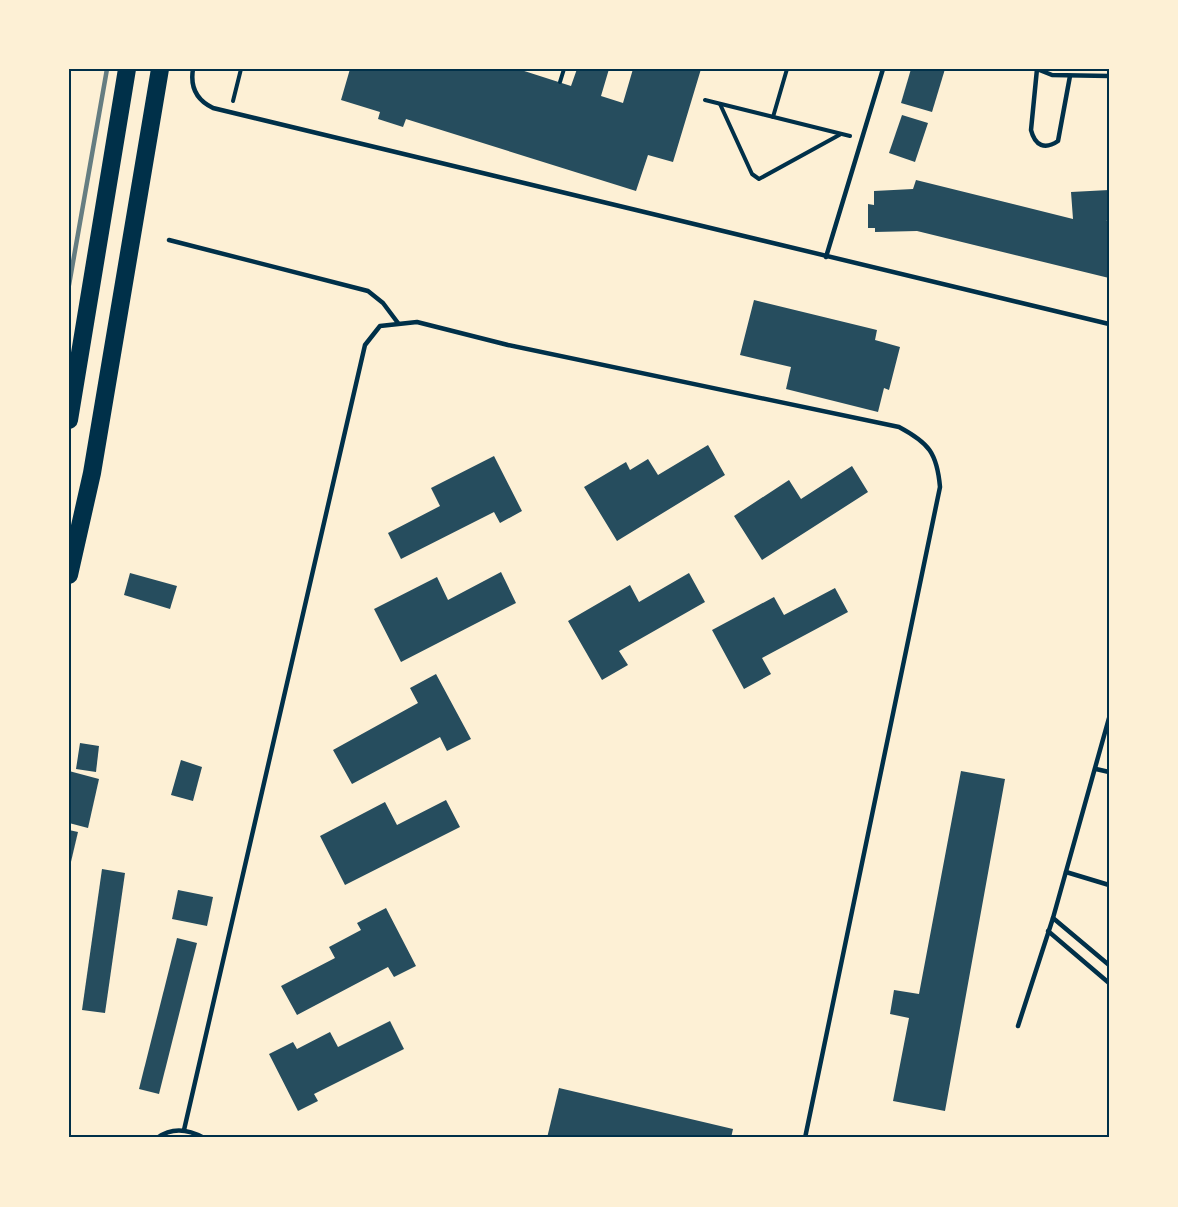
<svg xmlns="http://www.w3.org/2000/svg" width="1178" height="1207" viewBox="0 0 1178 1207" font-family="Barlow,sans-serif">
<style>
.building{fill:#264d5e}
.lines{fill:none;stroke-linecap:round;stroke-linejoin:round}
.path{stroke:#003049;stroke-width:4}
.service{stroke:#003049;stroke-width:4.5}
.motorway{stroke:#003049;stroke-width:18}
.rail{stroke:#657d81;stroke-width:4.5}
.neatline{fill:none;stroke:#003049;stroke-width:2}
</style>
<rect width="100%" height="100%" fill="#fdf0d5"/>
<g class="building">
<polygon points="350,69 518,69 571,86 577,69 609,69 601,96 623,103 633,69 701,69 673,162 648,155 636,191 406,119 403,127 378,119 380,112 341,100"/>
<polygon points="911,69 945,69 932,112 901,103"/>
<polygon points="902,115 928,123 915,162 889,153"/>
<polygon points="916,180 1073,219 1071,192 1109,190 1109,220 1106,221 1109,221 1109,278 917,231 875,232 875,228 868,228 868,204 874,205 874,191 913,189"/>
<polygon points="754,300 877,330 875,340 900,347 889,390 884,388 878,412 786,389 791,367 740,355"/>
<polygon points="708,445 725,475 617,541 584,487 626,462 630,470 648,459 658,475"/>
<polygon points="494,456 522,511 500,523 494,512 401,559 388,533 440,506 431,488"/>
<polygon points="852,466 868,492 762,560 734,516 789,480 801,499"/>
<polygon points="501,572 516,603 401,662 374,609 437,577 448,600"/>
<polygon points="130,573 177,586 170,609 124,595"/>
<polygon points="689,573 705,602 619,651 628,665 602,680 568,621 630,585 639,602"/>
<polygon points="835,588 848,612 762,658 771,674 744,689 712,630 774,597 784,615"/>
<polygon points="436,674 471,739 447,751 440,737 352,784 333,750 418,703 410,688"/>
<polygon points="80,743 99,746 96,772 76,769"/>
<polygon points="181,760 202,767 193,801 171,795"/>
<polygon points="69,771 99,779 88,828 69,823"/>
<polygon points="961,771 1005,779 945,1111 893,1101 909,1018 890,1014 894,990 919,994"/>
<polygon points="446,800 460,827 345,885 320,836 385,802 397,825"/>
<polygon points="69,830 78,832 70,866 69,866"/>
<polygon points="102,869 125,873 105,1013 82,1010"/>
<polygon points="178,890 213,897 207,926 172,919"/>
<polygon points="386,908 416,966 394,977 388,967 297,1015 281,986 335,958 329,947 361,930 357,923"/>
<polygon points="177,938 197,943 159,1094 139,1089"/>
<polygon points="390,1021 404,1049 314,1094 318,1101 298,1111 269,1054 293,1042 297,1049 330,1032 338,1047"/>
<polygon points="559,1088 733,1129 731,1138 547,1138"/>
</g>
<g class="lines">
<g class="path">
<polyline points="560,82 564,69"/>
<polyline points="705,100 850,136"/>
<polyline points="233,101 241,69"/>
<polyline points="720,104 752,174 759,179 841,134"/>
<polyline points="773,117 787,69"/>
</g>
<g class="service">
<path d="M193 69C190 87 196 100 213 108L1109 324"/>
<path d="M1037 69 1031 130C1035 146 1045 150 1058 141L1070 76"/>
<polyline points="1037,69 1052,75 1109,76"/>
<polyline points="169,240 368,291 383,303 398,323"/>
<polyline points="826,257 883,69"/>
<polyline points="1096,769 1109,772"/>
<polyline points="1066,872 1109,885"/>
<polyline points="1053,918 1109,965"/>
<polyline points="1048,931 1109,983"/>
<polyline points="1018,1026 1053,918 1109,718"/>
<path d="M184 1130 365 345 380 326 417 322 508 345 899 427C929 443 937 453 940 487L805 1138"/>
<path d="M157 1138C172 1127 188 1129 204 1138"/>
</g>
<g class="motorway">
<polyline points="69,420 127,69"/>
<polyline points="69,575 92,473 160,69"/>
</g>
<polyline class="rail" points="69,285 107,69"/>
</g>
<rect width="1178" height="1207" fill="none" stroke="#fdf0d5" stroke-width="141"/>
<rect x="70" y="70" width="1038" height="1066" class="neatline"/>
</svg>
